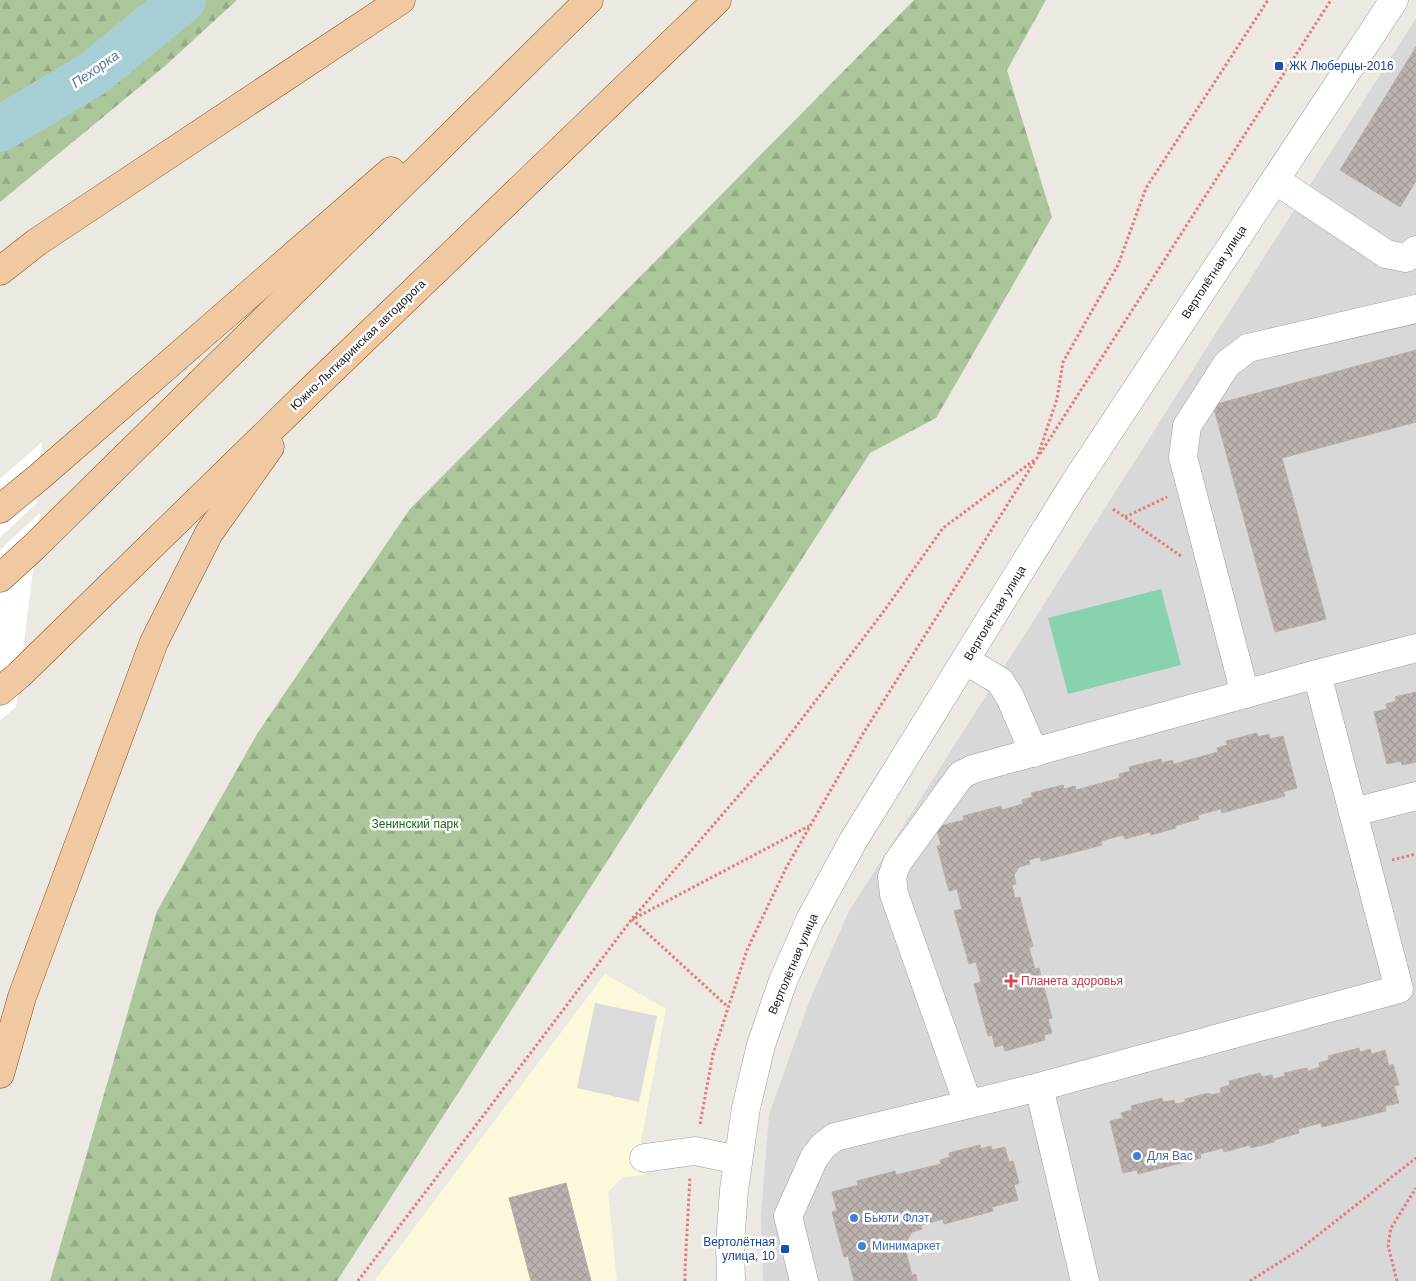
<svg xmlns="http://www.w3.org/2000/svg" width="1416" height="1281" viewBox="0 0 1416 1281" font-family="Arial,sans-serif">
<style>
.residential{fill:#d9d8d8}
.education{fill:#fbf8dc}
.forest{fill:url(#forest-firs)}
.pitch{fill:#88d2b0}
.parking{fill:#dbdbdb}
.pier{fill:#fff}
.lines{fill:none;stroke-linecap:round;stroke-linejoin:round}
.river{stroke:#a7ced5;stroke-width:46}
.building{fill:url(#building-cross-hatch);stroke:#bbaea6}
.minor-casing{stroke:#9c9c9c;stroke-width:29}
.major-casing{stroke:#825311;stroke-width:29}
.path{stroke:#e97976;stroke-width:3;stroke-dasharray:2.5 2.5;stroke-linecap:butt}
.minor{stroke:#fff;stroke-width:28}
.major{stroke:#f0c8a2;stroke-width:28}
.transit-dot{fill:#1a4fb4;stroke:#fff;stroke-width:2}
.health-dot{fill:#e0444e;stroke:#fff;stroke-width:2}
.shop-dot{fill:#3f7fe0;stroke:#fff;stroke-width:2}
.labels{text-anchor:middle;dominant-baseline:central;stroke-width:5;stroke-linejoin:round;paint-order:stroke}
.transit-label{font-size:12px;fill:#164399;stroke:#fff;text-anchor:start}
.street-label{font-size:12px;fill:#1b1b1b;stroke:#fff}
.park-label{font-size:12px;fill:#176b18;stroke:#fff}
.health-label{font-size:12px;fill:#be3a42;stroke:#fff;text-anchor:start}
.shop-label{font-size:12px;fill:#366cbe;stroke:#fff;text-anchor:start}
.water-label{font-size:14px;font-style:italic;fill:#517a98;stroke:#fff}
</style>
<defs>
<pattern id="forest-firs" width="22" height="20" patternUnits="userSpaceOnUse" patternTransform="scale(1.25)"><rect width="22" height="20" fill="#abc69b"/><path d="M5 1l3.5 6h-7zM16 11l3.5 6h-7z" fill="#93aa85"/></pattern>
<pattern id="building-cross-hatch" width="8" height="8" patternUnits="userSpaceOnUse" patternTransform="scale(1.25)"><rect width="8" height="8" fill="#bbb3af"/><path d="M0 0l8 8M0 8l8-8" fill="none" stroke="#a09996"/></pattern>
</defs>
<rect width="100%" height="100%" fill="#ece8e2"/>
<polygon class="residential" points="1416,18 1416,1281 763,1281 761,1215 769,1115 809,1002 848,913"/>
<polygon class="education" points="605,974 666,1009 641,1141 646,1175 623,1177 608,1192 617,1281 374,1281"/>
<g class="forest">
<polygon points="0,0 237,0 165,66 0,202"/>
<polygon points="914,0 1046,0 1007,70 1052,217 936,418 870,453 337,1281 50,1281 157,911 257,734 410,509"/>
</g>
<polygon class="pitch" points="1161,589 1181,665 1068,694 1048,618"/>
<polygon class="parking" points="595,1003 657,1016 639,1102 577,1088"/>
<g class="pier">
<polygon points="42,442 37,503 0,537 0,479"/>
<polygon points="40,513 16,707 0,720 0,550"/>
</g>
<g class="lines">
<polyline class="river" points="0,129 94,73 183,0"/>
</g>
<g class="building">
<polygon points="1416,47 1416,181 1400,207 1340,170"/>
<polygon points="1416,350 1416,422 1282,458 1326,619 1275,632 1213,405"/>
<polygon points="1416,692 1416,762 1402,765 1401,761 1387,764 1374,712 1387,709 1386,704 1396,701 1395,697"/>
<polygon points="1257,733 1258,737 1269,734 1270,739 1283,736 1297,788 1283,792 1285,796 1222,813 1221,809 1198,815 1199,819 1175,826 1176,828 1151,835 1150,832 1125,839 1123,835 1101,841 1102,845 1041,861 1040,857 1029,860 1030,864 1019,867 1014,875 1016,884 1012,885 1015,898 1020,897 1026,922 1033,946 1029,948 1035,969 1039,968 1052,1018 1048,1019 1052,1033 1044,1035 1045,1040 1005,1051 1003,1045 995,1047 992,1035 988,1036 974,984 981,982 976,962 969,964 954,911 962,909 957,889 949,891 937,846 941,845 936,827 964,820 963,816 1001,806 1002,810 1023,804 1022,800 1033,797 1031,793 1063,785 1064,789 1075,786 1076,790 1120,778 1119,774 1130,771 1129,767 1161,759 1162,763 1172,760 1174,764 1218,752 1217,748 1227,745 1226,741"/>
<polygon points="1359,1048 1360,1052 1370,1049 1372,1054 1385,1050 1389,1066 1393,1064 1399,1085 1394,1086 1399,1103 1385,1106 1386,1111 1322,1127 1321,1123 1298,1129 1299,1133 1274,1140 1274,1142 1251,1148 1250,1145 1224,1152 1223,1148 1200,1154 1201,1158 1138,1174 1137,1170 1123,1173 1110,1121 1123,1118 1121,1113 1132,1110 1131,1106 1162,1098 1163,1102 1174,1100 1175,1104 1185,1102 1185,1099 1209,1093 1210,1095 1221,1093 1220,1088 1230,1085 1229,1081 1260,1073 1262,1077 1272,1075 1273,1079 1285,1076 1284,1073 1307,1068 1308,1071 1320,1067 1319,1063 1329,1060 1328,1056"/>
<polygon points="980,1145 981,1149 991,1146 992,1150 1005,1147 1009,1162 1013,1161 1019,1183 1014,1185 1018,1200 992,1207 993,1211 944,1224 943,1219 921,1225 922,1229 912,1232 907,1241 910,1251 906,1252 912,1275 916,1274 917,1281 854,1281 848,1256 844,1257 832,1212 837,1211 832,1192 858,1185 857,1181 895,1171 896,1175 941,1164 940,1160 950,1157 949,1153"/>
<polygon points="566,1183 591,1281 531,1281 509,1198"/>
</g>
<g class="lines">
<defs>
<g id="minor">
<polyline points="1275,180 1386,254 1406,258 1416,250"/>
<polyline points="966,661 1000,681 1010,697 1034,753"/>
<polyline points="1317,674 1416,648"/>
<polyline points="1245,694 1183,457 1187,426 1227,364 1248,348 1416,309"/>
<polyline points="1354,812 1416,796"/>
<polyline points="968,1104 894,894 892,877 897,863 961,775 973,769 1317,674 1399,989 1039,1087"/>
<polyline points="644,1158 695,1151 738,1160"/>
<polyline points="731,1281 730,1244 734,1190 746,1108 761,1045 783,981 810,920 853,841 1074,484 1394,0"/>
<polyline points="804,1281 788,1216 814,1158 823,1146 835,1137 1039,1087 1085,1281"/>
</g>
<g id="major">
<polyline points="0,271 37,242 401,0"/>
<polyline points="0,509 39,477 391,171"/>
<polyline points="0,578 35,546 589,0"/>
<polyline points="0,691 19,675 310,391 717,0"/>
<polyline points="0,1074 22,997 154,642 209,533 270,447"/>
</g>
</defs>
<use href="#minor" class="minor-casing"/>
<use href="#major" class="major-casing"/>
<g class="path">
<polyline points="1040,454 1331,0"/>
<polyline points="1113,509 1181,556"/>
<polyline points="1125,517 1167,497"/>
<polyline points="1392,860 1416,854"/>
<polyline points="635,918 809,826"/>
<polyline points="632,919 728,1007"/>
<polyline points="700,1124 713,1054 747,950 786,868 864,732 1035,461"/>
<polyline points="358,1281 632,919 779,749 884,611 943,528 1037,458 1057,399 1063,362 1118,265 1146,188 1268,0"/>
<polyline points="685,1281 685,1269 690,1177"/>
<polyline points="1250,1281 1299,1250 1416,1158"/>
<polyline points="1397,1281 1388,1245 1391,1228 1416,1188"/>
</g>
<use href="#minor" class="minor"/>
<use href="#major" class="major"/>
</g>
<g class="transit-dot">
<rect x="1274" y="61" width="10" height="10" rx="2.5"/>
<rect x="780" y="1244" width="10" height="10" rx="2.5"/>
</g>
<path class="health-dot" d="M1008.5 973.5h5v5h5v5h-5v5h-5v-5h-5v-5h5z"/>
<g class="shop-dot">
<circle cx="1137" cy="1156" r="5"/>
<circle cx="854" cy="1218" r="5"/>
<circle cx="862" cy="1246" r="5"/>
</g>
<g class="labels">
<g class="transit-label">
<text x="1289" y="66">ЖК Люберцы-2016</text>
<text x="775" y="1242" text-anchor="end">Вертолётная<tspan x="775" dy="14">улица, 10</tspan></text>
</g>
<g class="street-label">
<text transform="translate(1214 272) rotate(-57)">Вертолётная улица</text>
<text transform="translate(358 345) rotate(-44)">Южно-Лыткаринская автодорога</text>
<text transform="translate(995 613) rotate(-59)">Вертолётная улица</text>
<text transform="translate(793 964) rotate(-67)">Вертолётная улица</text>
</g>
<g class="park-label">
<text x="415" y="824">Зенинский парк</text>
</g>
<g class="health-label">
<text x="1021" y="981">Планета здоровья</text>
</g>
<g class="shop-label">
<text x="1147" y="1156">Для Вас</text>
<text x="864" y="1218">Бьюти Флэт</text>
<text x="872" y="1246">Минимаркет</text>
</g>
<g class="water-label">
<text transform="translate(95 69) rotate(-35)">Пехорка</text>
</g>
</g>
</svg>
